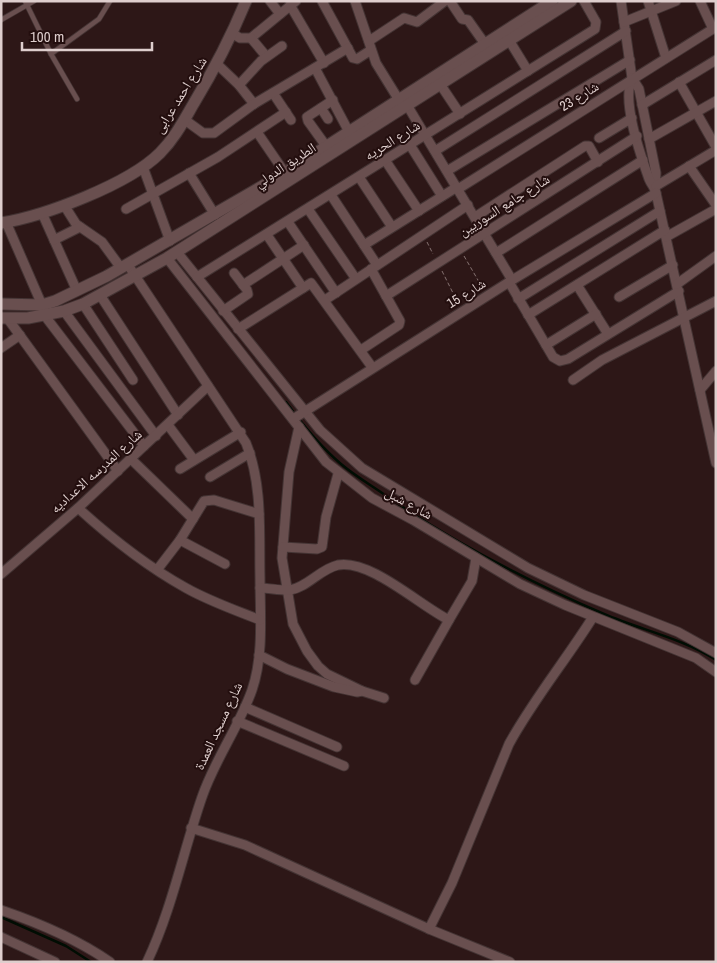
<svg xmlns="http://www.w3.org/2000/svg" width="717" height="963" viewBox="0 0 717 963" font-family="'Archivo Narrow','Noto Naskh Arabic',sans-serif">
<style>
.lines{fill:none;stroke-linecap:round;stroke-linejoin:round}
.stream{stroke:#000d03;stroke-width:2.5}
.service-casing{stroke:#443434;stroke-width:6}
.minor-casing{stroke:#443434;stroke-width:11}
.tertiary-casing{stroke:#443434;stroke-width:13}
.path{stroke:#857271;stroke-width:1;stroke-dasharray:4 2.5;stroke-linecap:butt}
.service{stroke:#694f4f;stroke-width:4.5}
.minor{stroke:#694f4f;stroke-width:9}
.tertiary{stroke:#694f4f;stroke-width:11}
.labels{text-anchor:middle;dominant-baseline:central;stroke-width:4;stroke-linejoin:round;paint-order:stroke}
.street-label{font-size:14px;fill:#dececd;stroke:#230e0e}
</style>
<rect width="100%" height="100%" fill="#2d1717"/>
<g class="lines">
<g class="stream">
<path d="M286 402C302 424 320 446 341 464 355 476 371 485 385 495 453 542 527 581 604 614 641 630 682 638 716 660"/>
<polyline points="1,917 66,946 91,962"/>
</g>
<defs>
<g id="service">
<polyline points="25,1 51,54 77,99"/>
<polyline points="1,20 34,1"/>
<polyline points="51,54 99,19 110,1"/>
</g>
<g id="minor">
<polyline points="270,1 280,14"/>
<polyline points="322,1 353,58 357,59 371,50"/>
<polyline points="355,1 376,63 402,105"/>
<polyline points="450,1 462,19 468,20 485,44"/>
<polyline points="621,1 632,78 639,89 656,173 655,190"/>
<polyline points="648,1 666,58"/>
<polyline points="700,1 713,29"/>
<polyline points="290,5 324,63"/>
<polyline points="624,22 676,1"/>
<polyline points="233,34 240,38 251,38 296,1"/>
<polyline points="251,38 266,56"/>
<polyline points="509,40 528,71"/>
<polyline points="369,41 404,18 417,22 445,1"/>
<polyline points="217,64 239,85 254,104"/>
<polyline points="315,68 349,132"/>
<path d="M632 78C621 101 641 156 649 179 651 184 655 188 656 193L716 463"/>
<polyline points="679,82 716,147"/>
<polyline points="440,84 460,114"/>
<polyline points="239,85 261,61 282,46"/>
<polyline points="273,93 291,120"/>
<polyline points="407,105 512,280"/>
<polyline points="642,105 716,60"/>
<polyline points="321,108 328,119"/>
<polyline points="185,120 203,133 214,133 254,104 348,48"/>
<polyline points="257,132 285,173"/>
<polyline points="599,138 632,118"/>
<polyline points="649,139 716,101"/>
<polyline points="410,145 442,196"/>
<polyline points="326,146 308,121 307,117 333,100"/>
<polyline points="435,151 626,31"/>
<polyline points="385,160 419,211"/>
<polyline points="689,166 716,205"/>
<polyline points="143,167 170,241"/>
<polyline points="447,171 630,60"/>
<polyline points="189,173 215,215"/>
<polyline points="359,177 392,227"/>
<polyline points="656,186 716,150"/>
<polyline points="458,189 716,27"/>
<polyline points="331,195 377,265"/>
<polyline points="64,205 76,224 102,242 121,268"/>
<polyline points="126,209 218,157 286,112"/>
<polyline points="308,209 356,279"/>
<polyline points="42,213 77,291"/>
<polyline points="475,217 585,146 589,146 598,162"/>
<polyline points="6,222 42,305"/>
<polyline points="288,222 336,293"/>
<polyline points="267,235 303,288"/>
<polyline points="666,237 716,209"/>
<polyline points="54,240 80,227"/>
<polyline points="364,245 457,187"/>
<polyline points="177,252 320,430 362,468 528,568 584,595 678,632 716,653"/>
<polyline points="496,253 643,160"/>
<polyline points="167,258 326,462 372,498 413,520 520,584 565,605 696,658 716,672"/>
<path d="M128 265 246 443C263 485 259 533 260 577 260 614 264 655 252 690 239 727 215 759 202 797 183 852 172 909 147 962"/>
<polyline points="197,277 595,29 596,22 584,1"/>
<polyline points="509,282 553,357 560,361 568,359 679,291"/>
<polyline points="677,284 716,256"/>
<polyline points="243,285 304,245"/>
<polyline points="577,285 608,334"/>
<polyline points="100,295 178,415"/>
<polyline points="386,296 637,136"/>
<polyline points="619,297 673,265"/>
<polyline points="518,299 660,211"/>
<polyline points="325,300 468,205"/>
<polyline points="83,304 133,380"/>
<polyline points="64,311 156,436"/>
<polyline points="223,311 248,294 247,290 234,273"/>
<polyline points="528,315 665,230"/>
<polyline points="45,316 144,446"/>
<polyline points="8,319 118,471"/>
<polyline points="238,329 311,283 372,367"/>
<polyline points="546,345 596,314"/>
<polyline points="1,348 20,335"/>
<polyline points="361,350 399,325 400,321 371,269"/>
<polyline points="573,380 602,360 716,301"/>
<polyline points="700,390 716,371"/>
<polyline points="293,419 509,282 656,193"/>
<polyline points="168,425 194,460"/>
<polyline points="299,427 289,472 282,558 293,624 307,651 318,666 327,674 362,691"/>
<polyline points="131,459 193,519"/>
<polyline points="180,469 241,432"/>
<polyline points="210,477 250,453"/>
<path d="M78 508C111 538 146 566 186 588 209 601 235 610 260 620"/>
<polyline points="180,540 225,564"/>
<polyline points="283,547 317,549 322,547 326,517 338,474"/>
<polyline points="157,570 180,540 204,501 214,500 259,514"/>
<polyline points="1,574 78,508 208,386"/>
<path d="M260 588C269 588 282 591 290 590 308 587 320 569 338 565 370 559 419 605 449 620L472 581 476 558"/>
<polyline points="259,655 287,669 334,687 357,692 362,691 384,698"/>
<polyline points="415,680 449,620"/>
<polyline points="245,707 337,747"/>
<polyline points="237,721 344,766"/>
<polyline points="191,828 245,845 429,929 510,962"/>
<path d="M1 910C39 923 77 939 110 962"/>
<path d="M429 929 452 883 509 744C533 700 566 660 593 617"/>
<polyline points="1,937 55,962"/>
</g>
<g id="tertiary">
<path d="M1 223C45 216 129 184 160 153 175 138 184 120 194 103 214 70 231 37 246 1"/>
<polyline points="1,304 42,305 55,301 107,276 285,173 552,1"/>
<polyline points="1,318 28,318 64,311 83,304 167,258 571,1"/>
</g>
</defs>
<use href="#service" class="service-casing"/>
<use href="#minor" class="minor-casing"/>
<use href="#tertiary" class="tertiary-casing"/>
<g class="path">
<polyline points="427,242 433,254"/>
<polyline points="464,256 482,287"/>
<polyline points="442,271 458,303"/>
</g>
<use href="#service" class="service"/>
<use href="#minor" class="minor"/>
<use href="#tertiary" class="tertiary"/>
</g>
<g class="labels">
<g class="street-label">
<text transform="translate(180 95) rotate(-58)">شارع احمد عرابى</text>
<text transform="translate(579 96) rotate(-32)">شارع 23</text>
<text transform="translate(392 140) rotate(-32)">شارع الحريه</text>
<text transform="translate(285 165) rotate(-33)">الطريق الدولي</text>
<text transform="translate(504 205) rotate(-32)">شارع جامع السوريين</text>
<text transform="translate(466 293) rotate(-32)">شارع 15</text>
<text transform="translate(96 471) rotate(-42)">شارع المدرسه الاعداديه</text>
<text transform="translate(409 503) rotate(29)">شارع شبل</text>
<text transform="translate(218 726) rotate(-65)">شارع مسجد العمدة</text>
</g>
</g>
<rect width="717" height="963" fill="none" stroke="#dececd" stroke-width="5"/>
<path d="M22 42v8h130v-8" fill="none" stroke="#dececd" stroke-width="2.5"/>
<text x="30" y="42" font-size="15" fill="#dececd" stroke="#230e0e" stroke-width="4" paint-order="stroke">100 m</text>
</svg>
